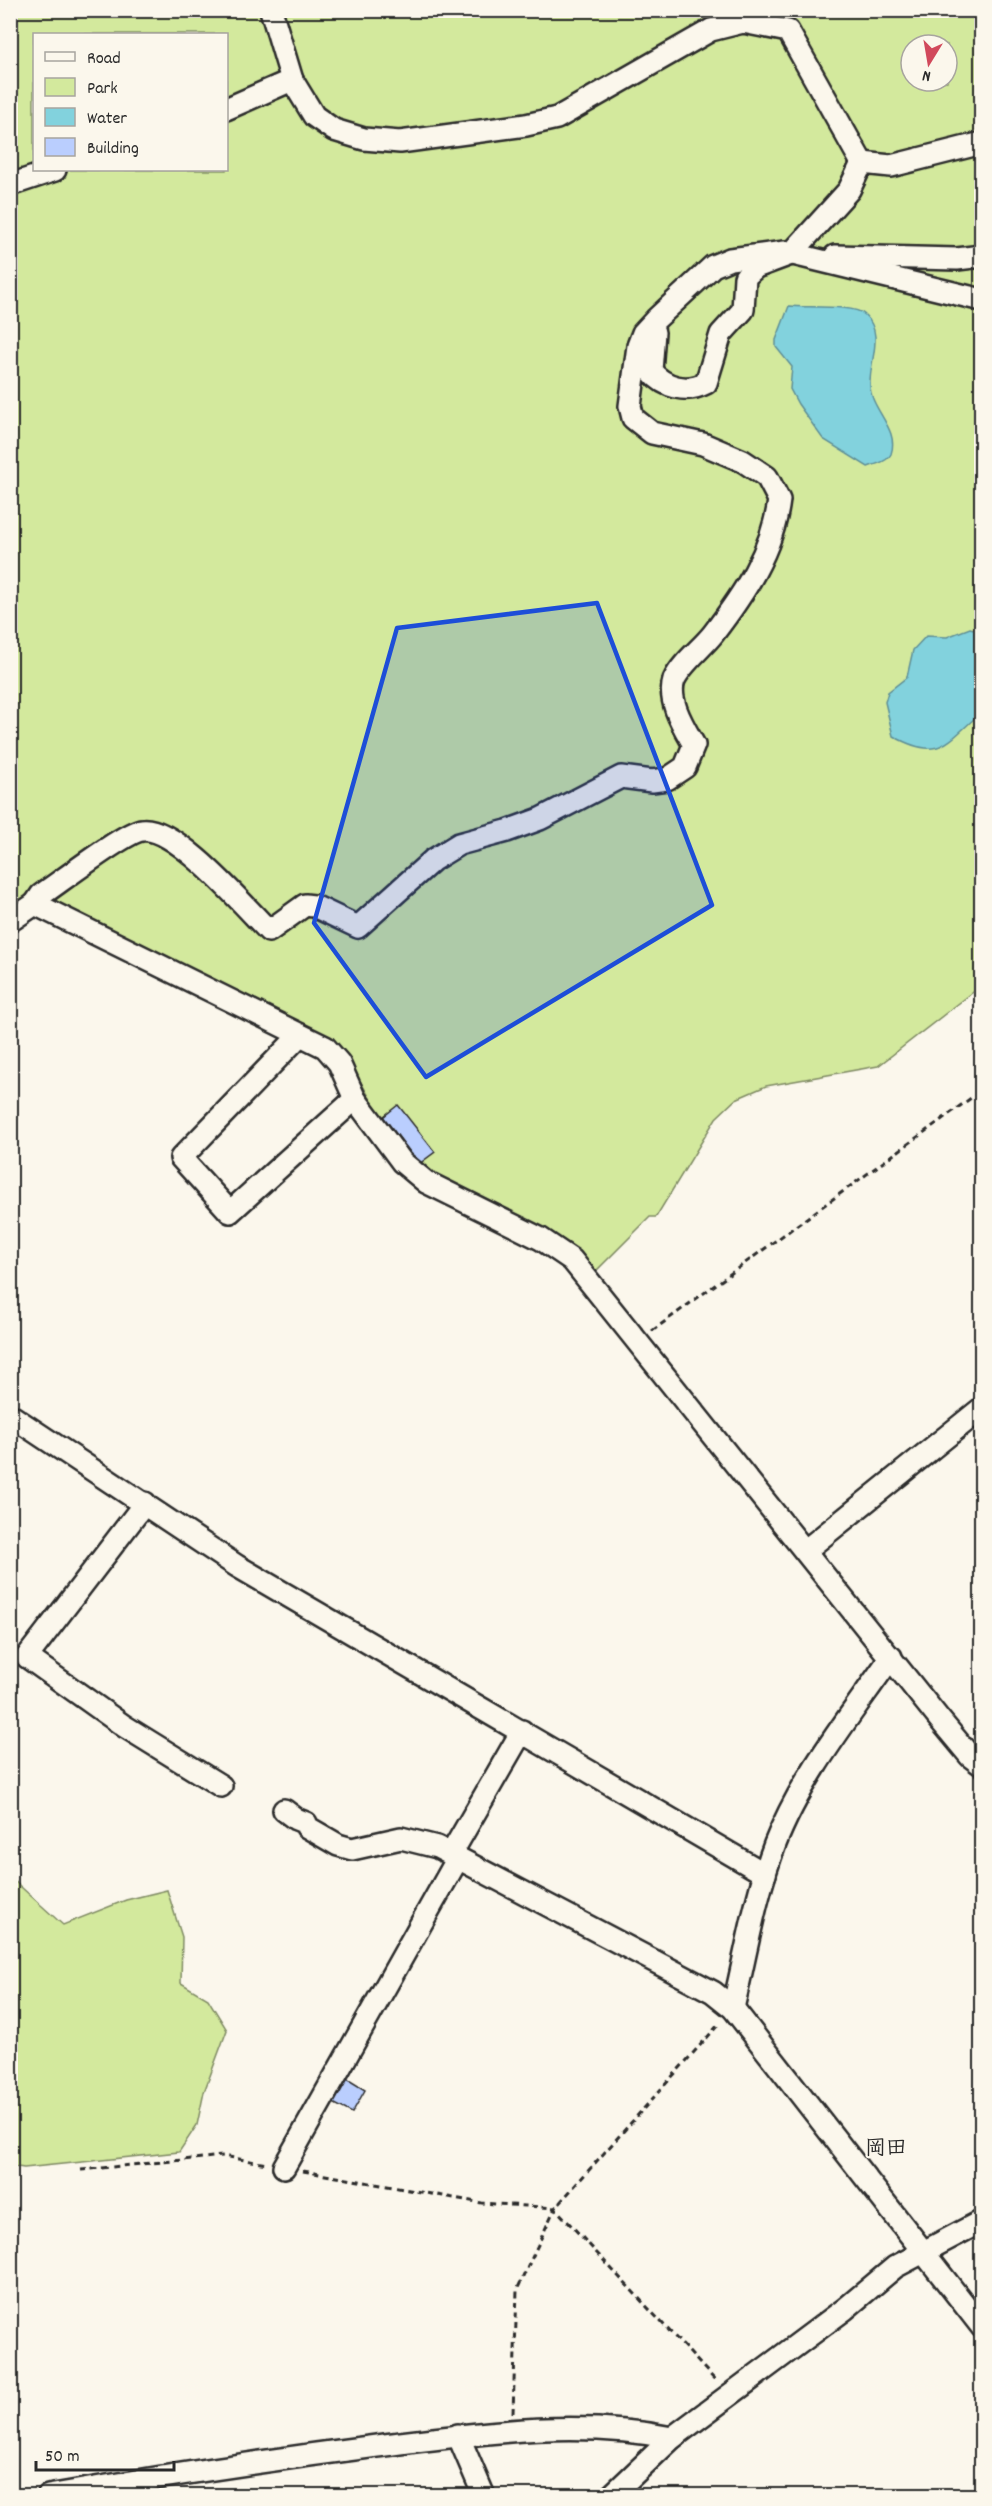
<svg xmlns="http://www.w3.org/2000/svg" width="992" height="2506" viewBox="0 0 992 2506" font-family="Dekko,'Klee One',sans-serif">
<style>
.green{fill:#d3e99d;stroke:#7f8a64;stroke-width:1.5;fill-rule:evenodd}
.water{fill:#82d2dd;stroke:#5f8f96;stroke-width:1.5}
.building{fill:#bacefe;stroke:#2b2b2b;stroke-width:1.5}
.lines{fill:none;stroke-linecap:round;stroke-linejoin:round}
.minor-casing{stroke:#2b2b2b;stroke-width:26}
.path{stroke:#2b2b2b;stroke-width:3;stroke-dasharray:6 4.5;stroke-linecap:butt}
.minor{stroke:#fbf7ec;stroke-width:21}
.marked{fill:#1d4ed8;fill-opacity:0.2;stroke:#1d4ed8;stroke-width:4.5;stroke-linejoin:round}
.labels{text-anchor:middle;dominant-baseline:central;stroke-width:4.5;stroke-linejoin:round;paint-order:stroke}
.quarter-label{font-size:21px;font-weight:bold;fill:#2b2b2b;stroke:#fbf7ec}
</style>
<rect width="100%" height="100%" fill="#fbf7ec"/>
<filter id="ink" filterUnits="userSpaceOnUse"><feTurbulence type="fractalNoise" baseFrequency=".0167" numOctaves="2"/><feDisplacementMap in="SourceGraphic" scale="12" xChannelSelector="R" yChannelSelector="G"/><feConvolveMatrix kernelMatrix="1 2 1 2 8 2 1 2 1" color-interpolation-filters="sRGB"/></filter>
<g filter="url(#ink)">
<g class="green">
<path d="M11 11H981V986L878 1066 766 1086 736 1099 716 1118 656 1217H650L594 1273 457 1200 399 1150 348 1059 52 904 11 910ZM34 34H226V170H34ZM911 45H947V81H911Z"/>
<polygon points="11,1878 63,1925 126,1900 167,1890 182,1937 181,1983 208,1999 227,2030 204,2092 197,2125 179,2152 24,2168 11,2166"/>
</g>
<g class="water">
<path d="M789 306C806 308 855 304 865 315 885 334 869 361 870 385 870 409 900 429 891 454 887 462 876 464 868 467L823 439 798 404 790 389 792 367 776 347V340Z"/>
<path d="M970 628 981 631V713C947 741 941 763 893 736L885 702 888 692 907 677 913 650 926 636 947 637Z"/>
</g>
<g class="building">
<polygon points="398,1105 435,1152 419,1164 383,1117"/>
<polygon points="347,2079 365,2090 352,2113 333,2103"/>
</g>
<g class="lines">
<defs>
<g id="minor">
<polyline points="292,80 314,116 334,130 364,139 400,142 526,125 557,118 711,30 743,22 788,31 862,163"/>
<polyline points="226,109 292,80 271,10"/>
<polyline points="10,185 55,170"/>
<polyline points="835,256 957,259 982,256"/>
<path d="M654 332 651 371C665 388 687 393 706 383L721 334 743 310 745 277 756 267 791 254 849 190 862 163 891 166 982 143"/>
<path d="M35 904 41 895C59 883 125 832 142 830 175 825 245 907 269 931L305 905 314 906 358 927 433 860 459 844 507 831 540 819 621 777 652 781 667 779 685 767 694 745C684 727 667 701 674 680 681 664 702 648 713 634 743 595 773 551 779 500L767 477 743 461 703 444 652 433 633 418 630 406 638 346 643 333 656 319 713 266 730 259 785 252 982 300"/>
<polyline points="10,921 35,904 325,1047 339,1063 355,1099 402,1162 426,1182 541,1239 572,1260 940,1720 970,1756 982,1765"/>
<polyline points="300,1035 181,1158 230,1212 355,1099"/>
<polyline points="10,1415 237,1566 765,1874"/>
<polyline points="145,1503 27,1657 124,1726 221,1786"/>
<polyline points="806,1550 982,1408"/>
<polyline points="284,1810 296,1819 306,1823 307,1827 338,1845 352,1849 401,1838 437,1847 713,1992 733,2008 982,2327"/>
<polyline points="451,1854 522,1731"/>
<path d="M733 2008C746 1954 755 1896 775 1844 801 1777 851 1715 891 1657"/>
<polyline points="284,2167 458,1858"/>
<polyline points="458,2435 484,2496"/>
<path d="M48 2496C157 2477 267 2460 377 2446 473 2434 576 2418 672 2438"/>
<polyline points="611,2496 672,2438 845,2309 895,2267 982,2221"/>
</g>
</defs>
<use href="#minor" class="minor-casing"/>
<g class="path">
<polyline points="652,1331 982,1090"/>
<polyline points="81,2170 223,2156 267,2164"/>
<polyline points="303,2171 482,2203 555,2208 716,2381"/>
<polyline points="513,2413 517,2290 555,2208 720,2023"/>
</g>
<use href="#minor" class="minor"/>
</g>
</g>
<path class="marked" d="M597 603 712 905 426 1077 314 923 397 628Z"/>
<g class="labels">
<g class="quarter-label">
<text x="886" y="2150">岡田</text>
</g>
</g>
<rect width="992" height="2506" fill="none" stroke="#fbf7ec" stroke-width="36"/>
<rect x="18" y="18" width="956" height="2470" fill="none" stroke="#2b2b2b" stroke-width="2" filter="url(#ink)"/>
<rect x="33" y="33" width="195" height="138" fill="#fbf7ec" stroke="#a8a59f" stroke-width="1.5"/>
<rect x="45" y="52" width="30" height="9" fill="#fbf7ec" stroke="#a8a59f" stroke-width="1.5"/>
<text x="87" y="63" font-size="18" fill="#2b2b2b">Road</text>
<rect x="45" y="78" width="30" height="18" fill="#d3e99d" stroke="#a8a59f" stroke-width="1.5"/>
<text x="87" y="93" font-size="18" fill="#2b2b2b">Park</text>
<rect x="45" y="108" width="30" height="18" fill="#82d2dd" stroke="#a8a59f" stroke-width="1.5"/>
<text x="87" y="123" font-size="18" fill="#2b2b2b">Water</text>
<rect x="45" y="138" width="30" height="18" fill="#bacefe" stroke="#a8a59f" stroke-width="1.5"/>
<text x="87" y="153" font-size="18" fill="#2b2b2b">Building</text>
<g transform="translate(929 63) rotate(191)"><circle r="28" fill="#fbf7ec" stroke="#a8a59f" stroke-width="1.5"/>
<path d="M0-4.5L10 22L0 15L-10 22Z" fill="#d1495b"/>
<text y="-9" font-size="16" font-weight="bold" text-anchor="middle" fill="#2b2b2b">N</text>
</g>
<path d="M36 2461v9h138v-9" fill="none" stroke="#2b2b2b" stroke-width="3"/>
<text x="45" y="2461" font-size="18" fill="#2b2b2b" stroke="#fbf7ec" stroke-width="4.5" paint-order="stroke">50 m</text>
</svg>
